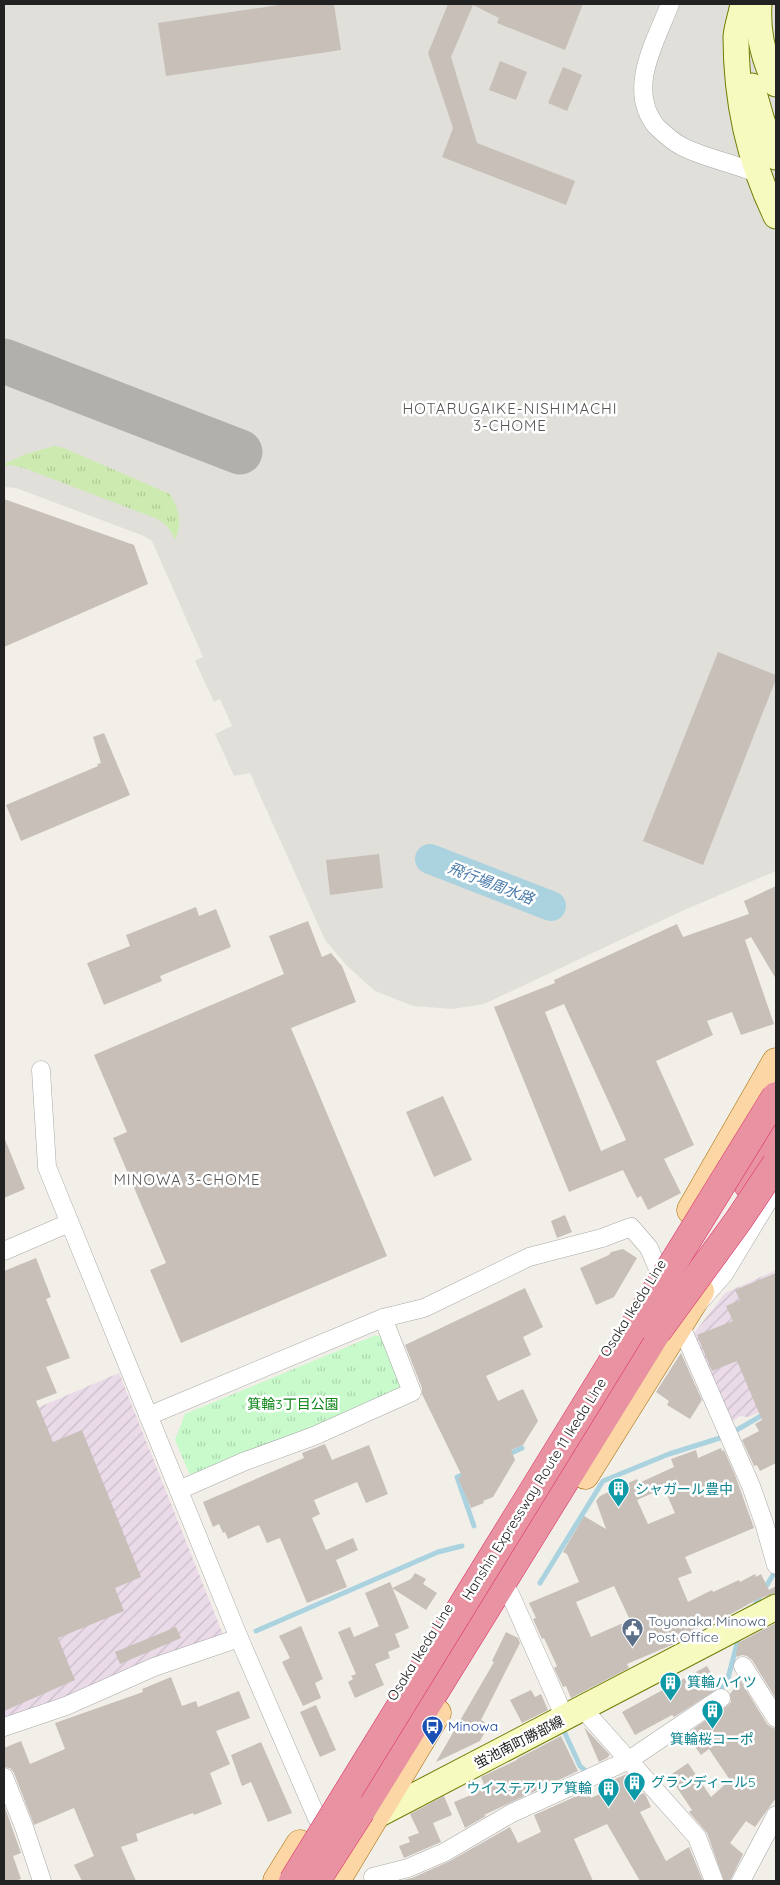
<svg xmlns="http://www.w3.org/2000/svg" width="780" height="1885" viewBox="0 0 780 1885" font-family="Quicksand,'Noto Sans JP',sans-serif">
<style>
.industrial{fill:url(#industrial-furrows)}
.airport{fill:#e1dfda}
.grass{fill:url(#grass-tufts)}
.park{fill:url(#park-tufts)}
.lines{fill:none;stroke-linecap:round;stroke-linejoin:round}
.stream{stroke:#aad3df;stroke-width:5}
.river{stroke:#aad3df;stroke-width:30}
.taxiway{stroke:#b1b0ac;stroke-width:45}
.building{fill:#c7bfb8;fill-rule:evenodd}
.street-casing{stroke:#a9a9a9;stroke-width:19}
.secondary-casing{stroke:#707d05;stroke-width:27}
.primary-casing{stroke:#a06b00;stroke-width:29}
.highway-casing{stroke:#dc2a67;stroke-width:29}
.street{stroke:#fff;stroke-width:18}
.secondary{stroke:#f7fabf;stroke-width:25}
.primary{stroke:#fcd6a4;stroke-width:28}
.highway{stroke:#e892a2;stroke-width:28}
.highway-bridge-casing{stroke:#dc2a67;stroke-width:29;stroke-linecap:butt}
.highway-bridge{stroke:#e892a2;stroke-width:28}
.labels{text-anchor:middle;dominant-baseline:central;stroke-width:5;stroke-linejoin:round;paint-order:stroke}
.street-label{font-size:14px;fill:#222;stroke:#fff}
.park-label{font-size:14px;fill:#0c8416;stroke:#fff}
.culture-label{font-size:14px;fill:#0d838f;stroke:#fff;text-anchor:start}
.service-label{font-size:14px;fill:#4e5e75;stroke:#fff;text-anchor:start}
.transit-label{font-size:14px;fill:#164399;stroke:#fff;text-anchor:start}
.neighbourhood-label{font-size:15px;letter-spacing:1px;fill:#555;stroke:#fff}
.water-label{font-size:15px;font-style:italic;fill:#4a7aab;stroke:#fff}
</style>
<defs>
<pattern id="industrial-furrows" width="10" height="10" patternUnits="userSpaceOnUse" patternTransform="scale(1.25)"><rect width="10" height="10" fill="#ebdbe8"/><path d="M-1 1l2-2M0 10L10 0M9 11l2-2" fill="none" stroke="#c9bcc7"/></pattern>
<pattern id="grass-tufts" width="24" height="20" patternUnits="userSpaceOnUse" patternTransform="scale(1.25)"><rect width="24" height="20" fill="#cdebb0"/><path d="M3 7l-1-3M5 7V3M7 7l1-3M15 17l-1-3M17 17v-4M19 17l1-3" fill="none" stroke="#b0c997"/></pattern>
<pattern id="park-tufts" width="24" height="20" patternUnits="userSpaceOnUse" patternTransform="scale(1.25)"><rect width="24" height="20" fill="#c8facc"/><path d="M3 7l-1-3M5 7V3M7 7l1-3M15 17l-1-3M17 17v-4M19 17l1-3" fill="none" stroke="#acd6af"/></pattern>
</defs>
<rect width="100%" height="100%" fill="#f2efe9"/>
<g class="industrial">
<polygon points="776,1270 776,1405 748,1417 740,1416 732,1422 692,1336 725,1293"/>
<polygon points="119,1373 224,1637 4,1721 4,1422"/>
</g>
<polygon class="airport" points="4,4 776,4 776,871 682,911 484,1004 452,1009 413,1006 375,991 347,966 325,940 250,773 234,776 215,734 232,726 220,699 214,702 195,661 203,657 152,541 144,536 16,488 4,487"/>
<path class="grass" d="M54 446 64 448 170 494C179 510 183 523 175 540 170 529 166 523 155 518L24 468 11 465 4 466V464L26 454Z"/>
<polygon class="park" points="376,1335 382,1338 402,1383 400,1393 198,1475 189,1473 175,1440 185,1414"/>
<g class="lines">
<g class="stream">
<polyline points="735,1431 776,1407"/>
<polyline points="507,1455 522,1448"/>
<polyline points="467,1473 457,1477 474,1526"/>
<polyline points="540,1583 603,1481 669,1454 720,1438"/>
<polyline points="753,1608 776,1570"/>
<polyline points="256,1631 438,1552 462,1546"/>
<polyline points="717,1694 727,1682 739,1636"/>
<polyline points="563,1729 580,1766 589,1774"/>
</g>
<polyline class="river" points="430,859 551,906"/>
<polyline class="taxiway" points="4,361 240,452"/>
</g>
<g class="building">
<polygon points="285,4 334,4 341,50 166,76 158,23"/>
<polygon points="448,4 583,4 565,50 497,23 499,18 473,5 451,57 477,143 575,181 566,205 442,157 453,128 428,53"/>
<polygon points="500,61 527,72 516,100 489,90"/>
<polygon points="563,67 582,75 567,111 548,103"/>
<polygon points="4,499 134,545 148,584 4,647"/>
<polygon points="718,652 776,675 776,679 703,865 643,841"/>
<polygon points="104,733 130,795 21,841 6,805 98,766 97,764 101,763 93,737"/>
<polygon points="379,854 383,888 330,895 326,860"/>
<path d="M776 886V979L751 937 745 940 774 1024 741 1035 732 1012 707 1021 713 1035 656 1061 694 1145 664 1159 681 1193 648 1210 641 1196 637 1198 623 1170 569 1192 494 1007 555 983 554 980 677 924 683 937 749 914 744 901ZM564 1004 626 1140 601 1151 545 1012Z"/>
<polygon points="196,907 199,916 216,909 231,947 160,976 162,981 104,1005 87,963 130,946 126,935"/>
<polygon points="308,921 322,957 331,953 342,966 356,1002 291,1028 387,1256 181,1343 150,1270 166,1263 113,1138 127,1132 94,1055 284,974 269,936"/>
<polygon points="443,1096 472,1160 434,1177 406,1112"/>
<polygon points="4,1137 25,1189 4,1198"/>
<polygon points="565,1215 572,1232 557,1238 551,1221"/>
<polygon points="623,1249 637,1258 614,1297 596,1305 580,1268 609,1255 611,1252"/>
<polygon points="36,1258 51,1297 46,1299 70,1358 46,1367 57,1393 36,1401 53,1442 82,1430 141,1577 115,1588 124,1611 58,1638 75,1680 4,1711 4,1271"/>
<polygon points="776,1273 776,1463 760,1471 757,1465 754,1466 742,1440 759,1431 755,1424 762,1420 737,1361 712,1371 697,1335 733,1321 726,1306 740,1300 735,1290"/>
<polygon points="525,1288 543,1327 523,1337 531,1355 486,1376 498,1401 523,1389 538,1421 523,1445 511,1450 515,1460 493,1497 483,1501 484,1503 471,1508 458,1478 462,1476 422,1394 422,1388 405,1345"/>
<polygon points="681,1353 702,1400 690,1419 667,1405 669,1401 656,1392"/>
<polygon points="325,1444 332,1460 369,1445 388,1494 366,1503 357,1482 314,1500 320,1514 312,1518 326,1550 353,1538 358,1550 336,1560 347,1587 307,1603 280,1538 267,1543 259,1525 228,1539 225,1532 223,1533 219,1524 213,1527 203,1502 304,1458 302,1453"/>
<path d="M721 1448 722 1451 724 1450 735 1475 754 1528 685 1557 692 1573 678 1578 688 1602 712 1590 713 1592 739 1580 740 1582 755 1574 756 1577 761 1574 769 1590 776 1586V1593L758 1599 720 1620 719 1618 693 1630 695 1633 681 1641 627 1664 629 1668 571 1698 566 1686 563 1687 554 1668 557 1666 544 1638 542 1639 533 1619 536 1618 529 1603 579 1582 567 1554 563 1552 584 1516 606 1529 596 1501 600 1496 637 1479 639 1483 674 1467 671 1459 696 1450 698 1458ZM664 1488 675 1513 648 1524 637 1500ZM614 1586 630 1620 591 1637 576 1602Z"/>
<polygon points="415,1573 426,1579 423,1584 437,1593 426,1610 392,1588 411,1579"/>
<polygon points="390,1582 409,1628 395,1634 400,1647 388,1652 390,1658 375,1664 384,1685 355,1698 348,1682 353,1679 351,1676 356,1674 338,1632 350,1627 354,1637 379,1626 365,1593"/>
<polygon points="776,1623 776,1699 752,1660 747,1656 742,1655 737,1657 736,1655 738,1643"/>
<polygon points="301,1626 323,1679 315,1683 321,1698 303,1706 282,1662 290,1658 279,1636"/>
<polygon points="176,1627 181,1638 120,1664 115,1652"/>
<polygon points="506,1632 518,1638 520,1643 481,1720 489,1725 480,1741 436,1762 494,1662 492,1661"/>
<polygon points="707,1666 719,1688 674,1717 672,1715 635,1735 622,1712"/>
<polygon points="171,1677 182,1706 196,1701 198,1707 239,1691 250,1718 216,1731 230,1764 210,1773 222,1804 194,1815 193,1813 136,1834 138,1841 121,1847 136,1881 82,1881 74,1865 94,1856 74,1808 34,1825 14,1773 10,1768 4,1767 4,1748 21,1741 30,1764 65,1749 55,1723 143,1692 142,1689"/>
<polygon points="740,1680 767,1724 771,1727 776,1729 776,1798 755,1827 746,1821 730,1843 743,1854 730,1881 724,1881 707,1833 689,1812 692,1810 669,1776 688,1763 711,1797 730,1780 709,1749 701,1755 686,1734 727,1706 731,1702 730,1694"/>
<polygon points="531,1690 535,1697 541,1694 548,1710 522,1723 510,1700"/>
<polygon points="316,1705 336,1750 320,1757 300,1712"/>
<polygon points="584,1727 610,1755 607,1758 599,1762"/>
<polygon points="561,1736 578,1771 484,1815 486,1816 465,1828 454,1802 476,1793 474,1789 484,1784 481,1777 517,1760 517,1759"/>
<polygon points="261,1742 292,1813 268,1822 251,1782 242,1786 231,1755"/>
<polygon points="627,1774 633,1781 639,1795 644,1793 646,1796 651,1807 640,1812 666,1861 689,1847 703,1881 640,1881 607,1824 574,1839 593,1881 399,1881 412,1878 450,1861 510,1827 518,1843 541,1832 534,1815 588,1791 591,1798 611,1789 608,1782"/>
<polygon points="444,1796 452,1815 433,1823 441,1842 404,1858 399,1846 410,1842 408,1837 419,1833 410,1814"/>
<polygon points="4,1805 21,1853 13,1856 21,1879 14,1881 4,1881"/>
</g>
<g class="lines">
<defs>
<g id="street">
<path d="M670 4C656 41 626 89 656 126 664 134 673 142 683 147 707 159 734 163 759 174"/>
<polyline points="41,1070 47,1167 239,1638 317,1818"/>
<polyline points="776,1188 724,1274 680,1324 751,1486 764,1523 776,1565"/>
<polyline points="4,1251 69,1223"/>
<polyline points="148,1416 383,1318 424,1308 529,1257 602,1238 631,1227 649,1248 658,1269"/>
<polyline points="179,1490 243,1462 314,1436 412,1392 383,1318"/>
<polyline points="510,1594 565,1718"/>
<polyline points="743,1666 776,1718"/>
<polyline points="583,1709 697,1837 714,1881"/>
<polyline points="4,1727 66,1706 154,1667 239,1638"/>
<polyline points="4,1777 24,1827 42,1881"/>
<polyline points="373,1877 408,1868 445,1852 512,1813 629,1760 721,1698"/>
<polyline points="741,1881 776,1815"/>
</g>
<g id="secondary">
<path d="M743 4C741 16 737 25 736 37 736 99 749 160 776 216"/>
<path d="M759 4C757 33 763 58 776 84"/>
<polyline points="752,86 762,121 776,157"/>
<polyline points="368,1820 776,1607"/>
</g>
<g id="primary">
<polyline points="691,1210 776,1062"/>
<polyline points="585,1475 700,1291"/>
<polyline points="277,1881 300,1844"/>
<polyline points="336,1881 437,1713"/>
</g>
<g id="highway">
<polyline points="748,1185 776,1140"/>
<polyline points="361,1811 670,1311"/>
</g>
</defs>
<use href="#street" class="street-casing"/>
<use href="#secondary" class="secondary-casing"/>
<use href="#primary" class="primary-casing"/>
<use href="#highway" class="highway-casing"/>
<use href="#street" class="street"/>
<use href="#secondary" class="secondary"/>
<use href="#primary" class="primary"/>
<use href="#highway" class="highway"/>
<defs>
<g id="highway-bridge">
<polyline points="657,1332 738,1221 776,1164"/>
<polyline points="293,1881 776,1096"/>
<polyline points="316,1881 361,1811"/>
</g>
</defs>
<use href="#highway-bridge" class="highway-bridge-casing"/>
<use href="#highway-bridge" class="highway-bridge"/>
</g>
<defs>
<symbol id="building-pin" viewBox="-11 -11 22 30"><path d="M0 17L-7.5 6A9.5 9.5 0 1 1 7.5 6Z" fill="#0f9aa8" stroke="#fff"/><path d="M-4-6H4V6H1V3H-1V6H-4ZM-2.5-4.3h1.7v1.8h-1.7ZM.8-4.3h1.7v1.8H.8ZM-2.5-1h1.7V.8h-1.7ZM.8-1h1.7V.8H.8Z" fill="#fff"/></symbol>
<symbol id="civic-pin" viewBox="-11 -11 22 30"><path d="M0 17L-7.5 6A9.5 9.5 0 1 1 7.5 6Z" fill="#5c6f8a" stroke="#fff"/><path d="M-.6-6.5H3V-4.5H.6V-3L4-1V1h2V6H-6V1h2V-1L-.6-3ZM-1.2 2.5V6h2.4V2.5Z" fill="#fff"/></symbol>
<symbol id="bus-pin" viewBox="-11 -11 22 30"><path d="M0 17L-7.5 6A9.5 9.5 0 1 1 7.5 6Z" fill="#1a4fb4" stroke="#fff"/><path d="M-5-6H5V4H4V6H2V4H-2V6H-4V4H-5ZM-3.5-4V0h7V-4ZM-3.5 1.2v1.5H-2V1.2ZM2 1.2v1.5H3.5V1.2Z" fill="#fff"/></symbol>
</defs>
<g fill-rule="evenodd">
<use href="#building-pin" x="606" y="1476" width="25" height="34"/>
<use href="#civic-pin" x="620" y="1616" width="25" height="34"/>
<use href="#building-pin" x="658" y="1670" width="25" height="34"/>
<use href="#building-pin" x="700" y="1698" width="25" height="34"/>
<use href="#bus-pin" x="420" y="1714" width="25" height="34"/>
<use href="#building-pin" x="622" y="1770" width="25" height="34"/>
<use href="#building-pin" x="596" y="1776" width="25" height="34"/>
</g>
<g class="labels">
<g class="street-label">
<text transform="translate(633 1308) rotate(-58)">Osaka Ikeda Line</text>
<text transform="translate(534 1489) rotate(-58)">Hanshin Expressway Route 11 Ikeda Line</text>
<text transform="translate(420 1652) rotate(-58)">Osaka Ikeda Line</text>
<text transform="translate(519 1742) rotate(-27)">蛍池南町勝部線</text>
</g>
<g class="park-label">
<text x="293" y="1404">箕輪3丁目公園</text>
</g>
<g class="culture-label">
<text x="635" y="1489">シャガール豊中</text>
<text x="687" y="1682">箕輪ハイツ</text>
<text x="712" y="1739" text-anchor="middle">箕輪桜コーポ</text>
<text x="651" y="1782">グランディール5</text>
<text x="592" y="1788" text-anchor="end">ウイステアリア箕輪</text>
</g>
<g class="service-label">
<text x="648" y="1621">Toyonaka Minowa<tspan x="648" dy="16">Post Office</tspan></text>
</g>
<g class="transit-label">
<text x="448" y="1726">Minowa</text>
</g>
<g class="neighbourhood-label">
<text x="510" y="408">HOTARUGAIKE-NISHIMACHI<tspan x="510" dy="17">3-CHOME</tspan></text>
<text x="187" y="1179">MINOWA 3-CHOME</text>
</g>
<g class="water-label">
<text transform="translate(491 883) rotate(21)">飛行場周水路</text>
</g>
</g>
<rect width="780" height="1885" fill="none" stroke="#222222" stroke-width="10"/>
</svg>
